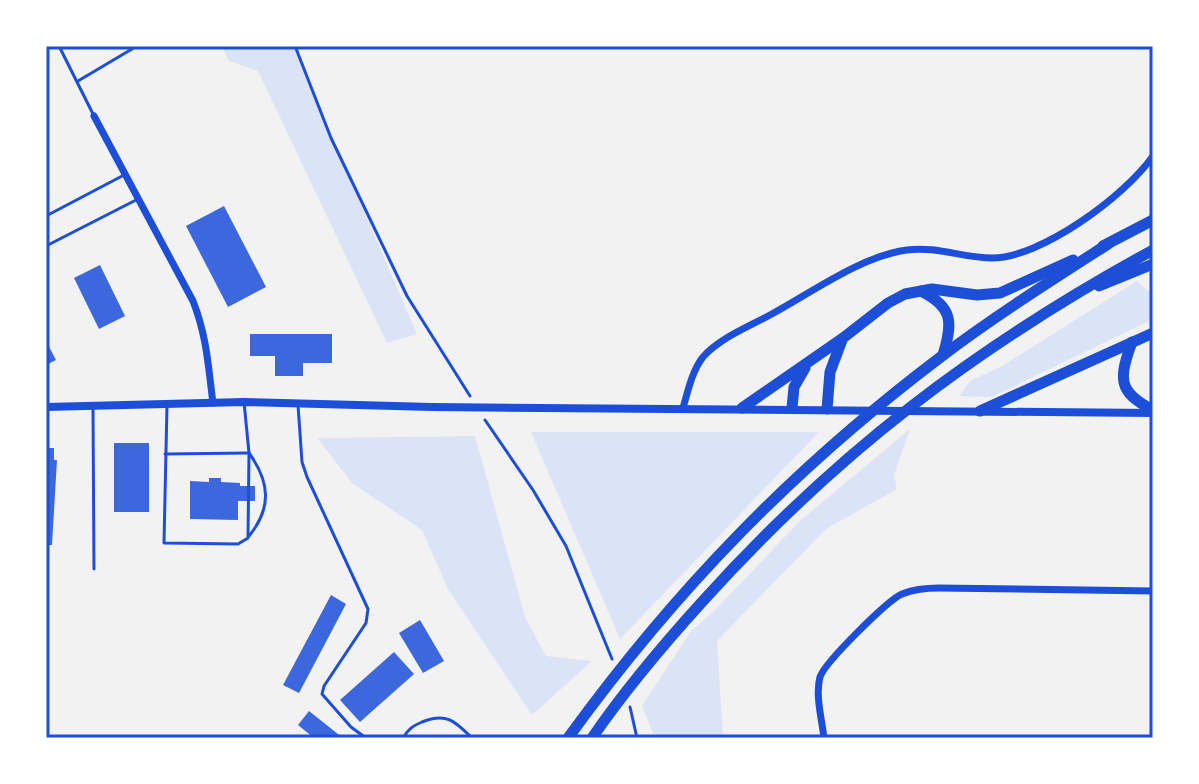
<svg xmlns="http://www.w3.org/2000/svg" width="1199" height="784" viewBox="0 0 1199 784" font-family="Lora,serif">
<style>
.green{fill:#dbe4f7}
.building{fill:#3d67dc}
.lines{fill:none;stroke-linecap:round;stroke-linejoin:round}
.path{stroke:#1d4ed8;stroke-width:3}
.service{stroke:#1d4ed8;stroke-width:3}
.minor{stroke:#1d4ed8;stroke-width:7}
.tertiary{stroke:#1d4ed8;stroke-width:8}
.trunk{stroke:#1d4ed8;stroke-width:11}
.neatline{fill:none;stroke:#1d4ed8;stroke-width:3}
</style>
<rect width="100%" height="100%" fill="#f2f2f2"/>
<g class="green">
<polygon points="222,46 293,46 417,334 387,343 258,71 229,61"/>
<polygon points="1137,281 1153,295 1153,319 992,397 959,396 970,381 1002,366"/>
<polygon points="910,429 894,475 897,489 826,529 717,641 723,738 655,738 642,706 691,631 714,611 801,520"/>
<polygon points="531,432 819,432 620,639"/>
<polygon points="475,436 525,617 546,656 592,661 532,715 448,589 422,530 353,484 317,438"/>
</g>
<g class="building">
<polygon points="224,206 266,287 228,307 186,226"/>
<polygon points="100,265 125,316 99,329 74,278"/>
<polygon points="250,334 332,334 332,363 303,363 303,376 275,376 275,356 250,356"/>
<polygon points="46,341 56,360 46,365"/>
<rect x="114" y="443" width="35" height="69"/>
<polygon points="46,448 54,448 54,460 57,460 52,545 46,545"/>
<polygon points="209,478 221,478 221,482 240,483 240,486 255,486 255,501 238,501 238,520 190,519 190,481 209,482"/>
<polygon points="331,595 346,604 299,693 283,685"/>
<polygon points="420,620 444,661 423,673 399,633"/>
<polygon points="394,652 414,674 360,722 340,700"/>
<polygon points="309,711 343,738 314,738 298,725"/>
</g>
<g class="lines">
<g class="path">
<polyline points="295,46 331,138 407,296 470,396"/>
<polyline points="485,420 533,490 566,546 612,659"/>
<polyline points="630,707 637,738"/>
</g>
<g class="service">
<polyline points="59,46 94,116"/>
<polyline points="78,81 137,46"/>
<polyline points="46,216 124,175"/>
<polyline points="46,246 136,200"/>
<polyline points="167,405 164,543 238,544 248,538 249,453 244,402"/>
<polyline points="298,405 302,462 307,477 368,609 366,623 324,686 322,694 351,727 366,738"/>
<polyline points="93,409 94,569"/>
<polyline points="46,444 46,565"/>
<path d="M249 453C270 482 272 508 249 536"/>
<polyline points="165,454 249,453"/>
<path d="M403 738C408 729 413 726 422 722 446 712 455 721 472 738"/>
</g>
<g class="minor">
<path d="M94 116 193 301C207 337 208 365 213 403"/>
<path d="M683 408C688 391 692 371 703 357 720 338 748 327 770 315 811 293 861 256 907 250 936 246 964 258 992 258 1041 258 1125 196 1153 156"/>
<path d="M824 738C822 720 815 695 820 677 825 662 888 600 902 594 914 589 926 588 939 588L1153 591"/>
</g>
<polyline class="tertiary" points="46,407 244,402 432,407 1153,413"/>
<g class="trunk">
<polyline points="1103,246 1153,220"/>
<polyline points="1099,286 1153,264"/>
<path d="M921 291C953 307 953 322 943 355"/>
<path d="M1132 342C1119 378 1117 392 1153 410"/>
<polyline points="742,408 843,338 888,303 905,294 932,289 977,295 1000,293 1073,260"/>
<polyline points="792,408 794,387 805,368"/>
<polyline points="827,409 830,372 842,340"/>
<polyline points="980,411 1153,333"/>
<path d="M568 738C676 589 795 467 942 356 995 316 1052 280 1108 244"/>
<path d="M592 738C625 690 663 645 702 602 837 452 977 346 1153 250"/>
</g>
</g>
<rect width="1199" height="784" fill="none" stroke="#ffffff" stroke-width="96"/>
<rect x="48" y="48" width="1103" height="688" class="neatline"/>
</svg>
